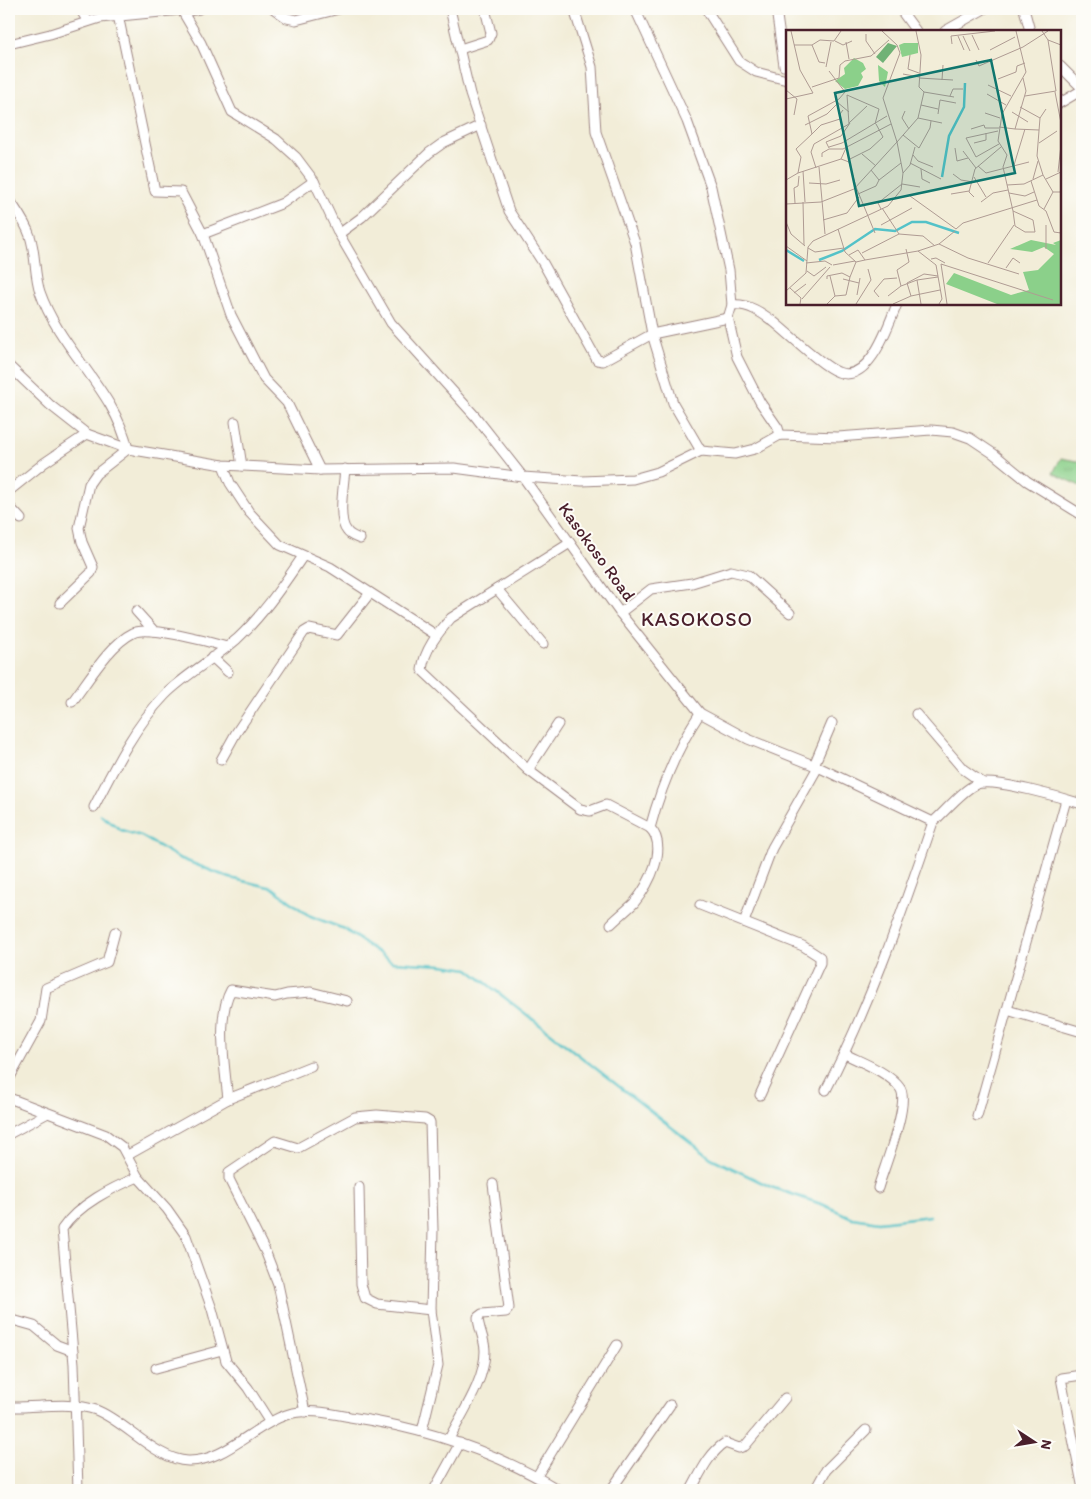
<svg xmlns="http://www.w3.org/2000/svg" width="1091" height="1499" viewBox="0 0 1091 1499" font-family="Itim,sans-serif">
<style>
.grass{fill:url(#grass-tufts);stroke:#6a785a}
.lines{fill:none;stroke-linecap:round;stroke-linejoin:round}
.stream{stroke:#54c2c8;stroke-width:2.5}
.minor-casing{stroke:#9e8682;stroke-width:11}
.minor{stroke:#fff;stroke-width:9}
.labels{text-anchor:middle;dominant-baseline:central;stroke-width:4;stroke-linejoin:round;paint-order:stroke}
.street-label{font-size:18px;fill:#4a1f2b;stroke:#fdfcf7}
.quarter-label{font-size:20px;letter-spacing:1px;fill:#4a1f2b;stroke:#fdfcf7}
.inset-river{fill:none;stroke:#54c2c8;stroke-width:2.5}
.inset-road{fill:none;stroke:#af9b93;stroke-width:1}
.view{fill:#0f766e;fill-opacity:0.15;stroke:#0f766e;stroke-width:2.5}
.inset-edge{fill:none;stroke:#4a1f2b;stroke-width:2.5}
</style>
<defs>
<pattern id="grass-tufts" width="24" height="20" patternUnits="userSpaceOnUse" patternTransform="scale(1.25)"><rect width="24" height="20" fill="#8bd08a"/><path d="M3 7l-1-3M5 7V3M7 7l1-3M15 17l-1-3M17 17v-4M19 17l1-3" fill="none" stroke="#79b277"/></pattern>
</defs>
<rect width="100%" height="100%" fill="#fdfcf7"/>
<filter id="ink" filterUnits="userSpaceOnUse"><feTurbulence type="fractalNoise" baseFrequency=".02" numOctaves="2"/><feDisplacementMap in="SourceGraphic" scale="10" xChannelSelector="R" yChannelSelector="G"/><feConvolveMatrix kernelMatrix="1 2 1 2 8 2 1 2 1" color-interpolation-filters="sRGB"/></filter>
<filter id="wash" filterUnits="userSpaceOnUse"><feTurbulence type="fractalNoise" baseFrequency=".0096" numOctaves="4" result="noise"/><feDisplacementMap in="SourceGraphic" scale="20" xChannelSelector="R" yChannelSelector="G"/><feGaussianBlur stdDeviation="1.12" result="paint"/><feColorMatrix in="noise" values="0 0 0 0 0 0 0 0 0 0 0 0 0 0 0 0 0 1.4 0 .05"/><feComposite in="paint" operator="in"/></filter>
<g filter="url(#wash)">
<rect width="100%" height="100%" fill="#f2edd8"/>
<polygon class="grass" points="1061,458 1082,462 1082,487 1053,473"/>
<g class="lines">
<polyline class="stream" points="101,815 121,830 141,836 179,858 230,878 273,888 308,915 344,929 392,962 442,965 468,969 711,1158 771,1187 824,1205 852,1218 879,1222 930,1216"/>
</g>
</g>
<g filter="url(#ink)">
<g class="lines">
<defs>
<g id="minor">
<polyline points="80,9 87,20"/>
<polyline points="181,9 201,43 232,112 276,139 296,157 314,181 339,234 391,323 475,416 523,477 582,481 633,479 658,472 701,451 735,454 755,449 780,435 838,437 931,430 953,432 970,438 994,454 1027,481 1082,515"/>
<polyline points="274,9 287,18 296,20 339,9"/>
<polyline points="450,9 470,94 509,211 543,263 597,360 603,361 652,334 728,318"/>
<polyline points="574,9 592,67 596,132 635,243 652,334 673,403 701,451"/>
<polyline points="635,9 687,121 711,187 729,270 732,305 728,318 737,357 760,402 778,428 780,435"/>
<polyline points="706,9 739,61 756,72 787,80"/>
<polyline points="776,9 784,66 787,66"/>
<polyline points="900,9 916,31"/>
<polyline points="1024,9 1030,31"/>
<polyline points="183,12 199,9"/>
<polyline points="118,15 155,191 181,192 203,234 283,203 314,181"/>
<polyline points="945,31 984,9"/>
<polyline points="9,44 50,34 100,18 181,10"/>
<polyline points="460,49 488,40 491,33 486,13"/>
<polyline points="1060,66 1082,88"/>
<polyline points="1060,103 1082,90"/>
<path d="M9 199C16 210 26 223 30 236 36 254 34 274 40 292 60 350 115 390 128 449L96 474 89 484 79 528 82 542 93 567 91 573 60 603"/>
<polyline points="203,234 231,315 264,379 287,403 320,470"/>
<polyline points="339,234 362,217 429,153 443,143 481,125"/>
<path d="M732 305C748 303 762 313 774 322 789 334 823 367 838 372 869 385 888 326 897 304"/>
<path d="M9 366 50 405 87 434 128 449 223 465 320 470 454 468 523 477 620 613 700 713 748 739 818 767 933 822C945 812 963 789 977 784 993 778 1063 798 1082 804"/>
<polyline points="235,422 242,466"/>
<polyline points="223,465 230,483 249,512 280,545 330,567 436,635"/>
<path d="M345 469C344 484 337 520 347 531 350 536 356 537 360 539"/>
<polyline points="9,491 44,463 87,434"/>
<polyline points="9,506 21,519"/>
<path d="M570 543 451 618C438 633 424 650 422 670L528 770 580 809 590 811 606 805 650 828"/>
<polyline points="497,589 543,644"/>
<polyline points="136,611 154,631"/>
<polyline points="620,613 651,589 692,583 731,571 748,575 790,613"/>
<polyline points="212,657 228,672"/>
<path d="M72 702C88 681 110 644 133 633 147 625 210 642 227 647"/>
<polyline points="916,714 963,769 983,783"/>
<polyline points="221,760 236,733 304,632 309,629 337,635 370,593"/>
<polyline points="814,765 832,723"/>
<polyline points="528,770 558,724"/>
<path d="M94 807C114 768 134 727 165 695 186 674 214 659 237 639 263 615 283 585 303 556"/>
<polyline points="700,905 803,946 820,957 820,963 760,1095"/>
<polyline points="744,922 772,848 818,767"/>
<path d="M611 924C618 917 627 910 634 903 649 885 669 847 650 828 661 787 677 748 700 713"/>
<polyline points="1007,1010 1082,1032"/>
<path d="M845 1054C863 1063 888 1072 900 1088 911 1102 883 1170 878 1188"/>
<polyline points="9,1079 41,1021 46,988 107,962 115,932"/>
<path d="M826 1090C870 1005 902 913 933 822"/>
<polyline points="9,1098 106,1135 122,1147 138,1177 167,1209 186,1236 212,1309 226,1361 248,1388 269,1421"/>
<path d="M228 1099C225 1070 216 1016 231 990L275 997 287 994 311 992 347 1001"/>
<polyline points="977,1116 1066,800"/>
<polyline points="9,1134 46,1114"/>
<polyline points="128,1155 228,1099 311,1066"/>
<polyline points="359,1187 361,1284 365,1298 377,1304 431,1310"/>
<polyline points="9,1319 34,1326 57,1345 73,1351"/>
<polyline points="156,1368 222,1350"/>
<polyline points="1082,1375 1061,1378 1082,1484"/>
<path d="M9 1407C36 1408 70 1401 96 1410 125 1421 156 1460 188 1461 224 1462 253 1426 286 1415 306 1408 329 1413 350 1417 424 1428 495 1451 559 1490"/>
<polyline points="305,1412 278,1284 266,1253 229,1179 229,1172 275,1141 298,1148 355,1117 377,1115 425,1119 430,1122 433,1230 431,1310 438,1365 422,1431"/>
<path d="M449 1439C462 1413 485 1381 485 1351 485 1339 478 1328 478 1317L482 1314 506 1312 509 1308 493 1184"/>
<polyline points="537,1476 617,1345"/>
<path d="M78 1490 74 1364 62 1229C79 1204 112 1188 138 1177"/>
<polyline points="434,1490 460,1443"/>
<polyline points="611,1490 670,1405"/>
<path d="M691 1490C700 1474 709 1453 725 1443L739 1448 745 1446 785 1398"/>
<polyline points="815,1490 826,1470 866,1430"/>
</g>
</defs>
<use href="#minor" class="minor-casing"/>
<use href="#minor" class="minor"/>
</g>
</g>
<g class="labels">
<g class="street-label">
<text transform="translate(597 552) rotate(54)">Kasokoso Road</text>
</g>
<g class="quarter-label">
<text x="697" y="619">KASOKOSO</text>
</g>
</g>
<g transform="translate(786 30)">
<rect width="275" height="275" fill="#f2edd8"/>
<path d="M118 13H132V23L116 27 113 15ZM92 35 102 42 99 57 93 51Z" fill="#8bd08a"/>
<path d="M102 13 111 16 97 33 90 27Z" fill="#70b276"/>
<path d="M245 210 270 215 267 213 275 210V274H211L160 254 168 243 225 265 243 260 237 242 252 240 268 224 258 217 246 222 224 219Z" fill="#8bd08a"/>
<path d="M68 28 77 33 80 39 75 43 77 47 72 56 59 59 49 51 59 44 58 38Z" fill="#8bd08a"/>
<path class="inset-river" d="M156 147 163 106 178 77 179 53M0 220 18 231M33 230 56 221 89 199 109 201 126 192H140L173 203"/>
<path class="inset-road" d="M256 1 262 10 275 15M80 4V11L89 24M186 5 193 20M172 6 178 20M177 6 184 21M49 11 57 15 66 11M60 12 63 29M166 14 165 6 209 1M8 15H26L33 32 39 33M26 15 34 10 48 11 55 1M275 15V34M204 20 229 7M124 25 122 39 133 43M190 30 193 36 237 17 262 1M40 37 45 12M117 44 133 47M133 48 167 50M212 49 230 42 231 36 239 33M156 50 157 35M202 55 225 66M26 57 53 48 54 35 59 31 85 26 103 10M0 60 11 69 8 85M138 62 168 67M269 62 275 93M201 64 220 75M61 65 93 79 89 94M164 66 167 59H177M239 66 270 61 262 10M0 69 27 63 14 40 5 1M51 72 63 82M135 75 152 79M234 77 254 88M119 81 116 88 123 99M226 82 242 92M199 83 214 88M152 84 154 70 170 73M132 88 156 93M63 93 81 76M19 95 41 84 52 73M56 96 54 84 57 80M213 97 229 99 240 61 237 48M185 99 198 95 199 98H213M229 99 253 100M212 101 180 108 190 127 213 114M26 104 35 95 54 89M117 105 133 118 144 98 145 91M188 113 200 110V103M253 113 271 101M43 117 56 113 101 86M43 118 40 112 55 106 64 93M169 118 171 131 182 128M177 121 190 138M76 124 90 136M127 125 132 131 147 137M36 127V123L43 119H57L105 94M55 129 63 132 70 157M62 130 84 119 97 107 90 94M124 133 155 149M228 135 239 99M192 136 200 143 243 132M33 137 39 204M30 138 25 122 28 114 63 94 61 65M135 139 136 149 144 153M17 141 19 172M272 142 275 115M12 143 15 127 10 119 26 104 22 86 53 69 59 62 43 41M117 143 124 135 129 117M167 144 175 150 187 152M257 145 251 126 254 88 260 79M188 147 200 167M247 149 252 131M260 149 275 142M0 150 12 143 55 129 60 118M93 150 115 133M245 151 253 176 260 181 268 202 275 203M23 153 40 154 54 150M221 155 238 154 257 145 267 162H275M70 157 89 203M223 163 239 166 248 162M72 164 90 156 93 150 85 140M165 164 183 161M124 166 170 199M188 167 183 162 189 139 215 117M17 172 18 215M195 172 207 163 222 160M9 173 8 158 12 156 13 146M0 174 35 172 68 159 111 112 97 68 114 23 111 15 96 1M96 178 113 204 137 206 149 216M95 179 92 173 116 154 134 157M258 179 267 162M227 181 229 196 239 202H249L247 190 227 181 217 137 221 125 212 111 216 84 240 42 230 1M37 190 61 183 73 167M0 192 5 204 19 216M95 195 126 178M260 195V219M52 199 59 222 70 232 79 230M170 199 177 193 251 170M153 214 182 228 233 244M0 216 21 231M22 218 29 222 58 218M76 223 113 204M63 225 72 220 79 230 132 221M145 229 150 228 159 233M20 233 39 231 46 235M202 233 228 195M47 235 69 231M220 238 227 228 234 233M21 241 28 246 40 237M44 246 49 266M64 247 70 232M41 249V246L56 243 64 247 60 265 49 266 41 274M57 249 73 253M121 253 125 266 154 260M121 253 138 244 152 246M115 256 111 240 123 232 120 219M4 258 15 268 14 274M0 261 20 243 22 217 27 211 102 176 115 160 117 143 111 112 132 88 138 62 133 57 135 25 130 1M8 263 20 254M71 265 74 248M102 266 115 256 131 250M93 267 88 261 98 249 111 248M16 269 44 237M70 274 85 250 82 239M107 274 125 266M135 274 131 250 152 247M153 274 156 269 150 235 132 221 153 214 169 201M161 274 155 234 267 270"/>
<path class="view" d="M205 30 229 143 73 176 49 63Z"/>
<rect width="275" height="275" class="inset-edge"/>
</g>
<rect width="1091" height="1499" fill="none" stroke="#fdfcf7" stroke-width="30"/>
<g transform="translate(1034 1442) rotate(102)" stroke="#fdfcf7" stroke-width="4" paint-order="stroke">
<path d="M0-4L9 19L0 12L-9 19Z" fill="#4a1f2b"/>
<text y="-8" font-size="14" font-weight="bold" text-anchor="middle" fill="#4a1f2b">N</text>
</g>
</svg>
